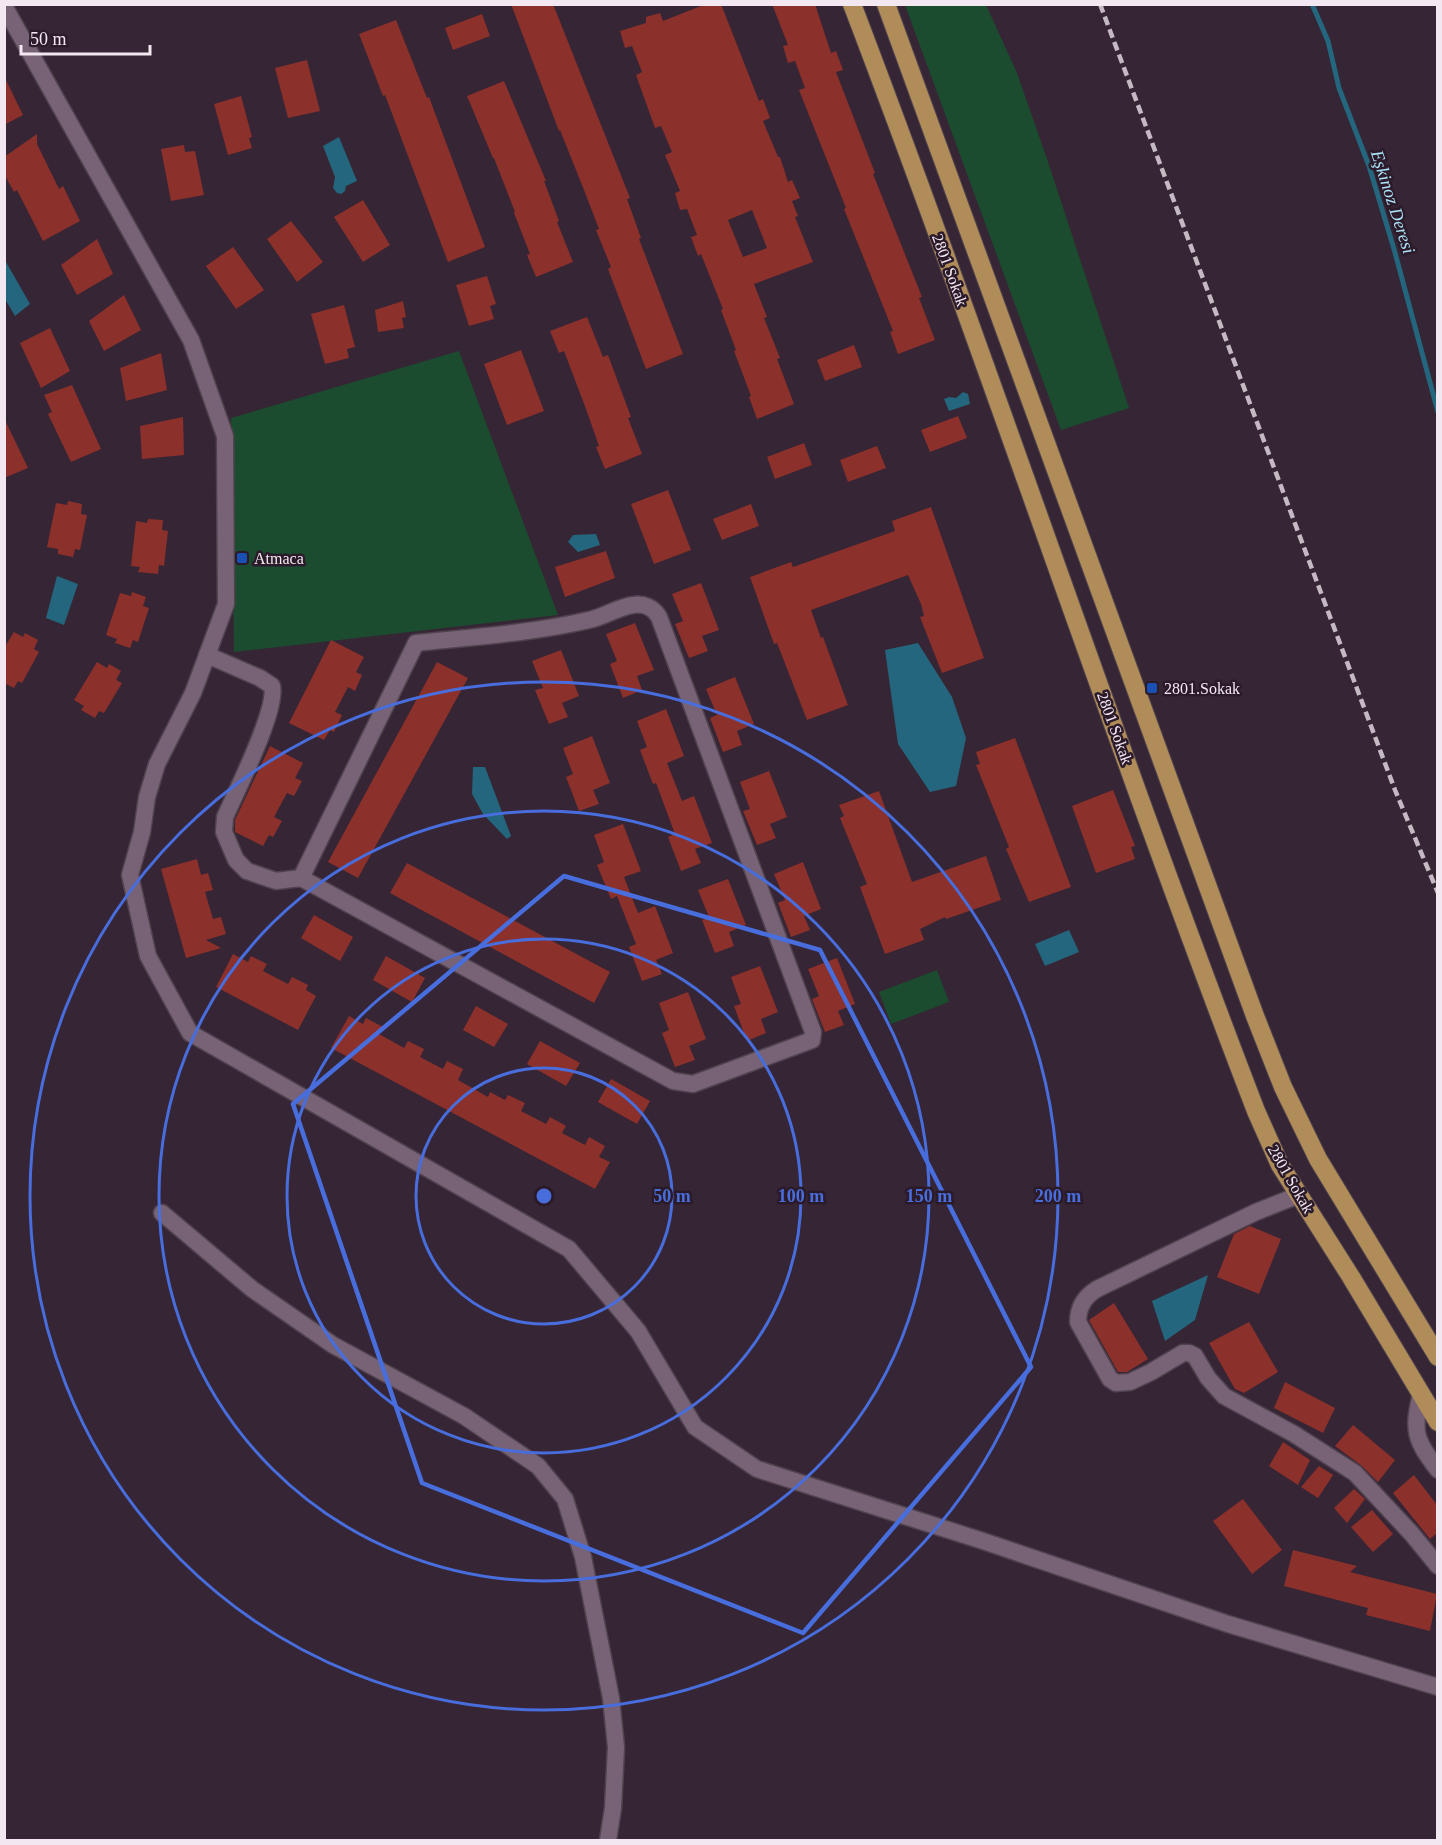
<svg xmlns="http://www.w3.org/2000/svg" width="1442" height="1845" viewBox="0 0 1442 1845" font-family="'Times New Roman',serif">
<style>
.green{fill:#1c4c2f}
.water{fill:#23667d}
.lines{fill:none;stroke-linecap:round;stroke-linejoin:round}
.stream{stroke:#23667d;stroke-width:5}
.building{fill:#8b302b;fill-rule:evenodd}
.minor-casing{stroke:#50424e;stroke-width:19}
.major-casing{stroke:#50424e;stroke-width:20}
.minor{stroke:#776375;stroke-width:16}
.major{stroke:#af8c58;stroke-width:18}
.rail{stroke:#c5b9c3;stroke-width:4.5;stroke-dasharray:9 4.5;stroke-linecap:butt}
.marked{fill:none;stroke:#486ddd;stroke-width:4.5;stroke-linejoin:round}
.ring{fill:none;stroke:#486ddd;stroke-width:3}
.transit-dot{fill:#1a4fb4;stroke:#2b1b2a;stroke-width:2}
.labels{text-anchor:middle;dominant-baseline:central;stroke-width:5;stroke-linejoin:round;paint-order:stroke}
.street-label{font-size:16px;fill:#f3e8f1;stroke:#2b1b2a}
.poi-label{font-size:16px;fill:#f3e8f1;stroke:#2b1b2a;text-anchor:start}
.water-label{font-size:18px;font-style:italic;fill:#ace1f7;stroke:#2b1b2a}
.centre{fill:#486ddd;stroke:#2b1b2a;stroke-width:3}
.ring-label{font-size:18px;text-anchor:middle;font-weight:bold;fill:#486ddd;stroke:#2b1b2a;stroke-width:5;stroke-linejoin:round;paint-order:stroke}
</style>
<rect width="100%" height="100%" fill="#362534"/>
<g class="green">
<polygon points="905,5 986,5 1017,73 1048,162 1129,408 1061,430"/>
<polygon points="459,351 558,615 234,652 231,418"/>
<polygon points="937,970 949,1002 891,1024 879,992"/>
</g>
<g class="water">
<polygon points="339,137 357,181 346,186 345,191 341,194 337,193 333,188 335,177 323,146"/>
<polygon points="6,262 30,304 15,316 5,299 4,263"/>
<polygon points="963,392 968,394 970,404 949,411 944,399 949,397 956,398"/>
<polygon points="596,534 600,545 578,552 568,542 573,535"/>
<polygon points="57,576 78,584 64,625 46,618"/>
<polygon points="918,643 952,697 966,738 956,786 930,792 898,744 885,650"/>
<polygon points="473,767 485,767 511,836 507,839 483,814 472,794"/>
<polygon points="1069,930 1079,952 1045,966 1035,944"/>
<polygon points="1208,1275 1195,1320 1165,1341 1152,1301"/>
</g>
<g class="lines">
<polyline class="stream" points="1312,4 1328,41 1339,88 1369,166 1394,249 1438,412"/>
</g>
<g class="building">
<polygon points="511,4 553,4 630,198 627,199 641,238 639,239 683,354 646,369 608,269 611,267 596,230 599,229 584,190 560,130 559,131"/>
<path d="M706 4H721L759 101 763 99 770 118 763 121 778 157H780L788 182 792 180 800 198 792 201 798 216 795 217 813 262 754 284 767 317 764 318 780 358 777 359 794 404 757 419 749 397 751 396 734 351 736 350 721 310 723 309 701 254 698 256 691 237 697 235 687 209 680 210 675 193 680 191 665 155 672 152 661 126 655 128 636 75 642 72 632 46 625 48 620 31 646 23V17L660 13 663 21ZM752 210 767 248 743 257 728 220Z"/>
<polygon points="772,4 815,4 831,53 836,51 843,70 836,72 875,173 873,174 922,297 919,298 935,340 898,354 890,332 893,331 844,209 846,208 799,90 805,88 795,61 788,63 783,46 788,45"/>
<polygon points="482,14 490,36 453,50 445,28"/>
<polygon points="396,20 427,98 429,97 485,247 448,262 385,95 383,96 359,34"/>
<polygon points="307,60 320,111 288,118 275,68"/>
<polygon points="4,76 23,115 4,125"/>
<polygon points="504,81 546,181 544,181 559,221 557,222 573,262 536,277 527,255 530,254 514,213 515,212 494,158 493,158 467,96"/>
<polygon points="241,96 252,137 249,138 252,148 228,155 214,104"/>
<polygon points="37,134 37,144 59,189 63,186 80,221 43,241 17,190 14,192 4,174 4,157"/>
<polygon points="184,145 185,152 195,151 204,195 171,201 161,149"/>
<polygon points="363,200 390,245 363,262 334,217"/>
<polygon points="291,221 323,262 297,282 267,239"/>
<polygon points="97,239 113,274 77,295 61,265"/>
<polygon points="233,247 264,290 236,309 206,266"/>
<polygon points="487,276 496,304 490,306 494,319 469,326 456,285"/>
<polygon points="124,295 141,330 104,351 89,321"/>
<polygon points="403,301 406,317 402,318 404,328 378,332 375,310"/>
<polygon points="344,305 355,347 347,349 349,358 325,364 311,314"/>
<polygon points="587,317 603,357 608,355 631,417 628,418 642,454 605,469 596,447 599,446 586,409 564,351 559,353 550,331"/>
<polygon points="50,328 70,371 41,388 20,343"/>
<polygon points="854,345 862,367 825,381 817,360"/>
<polygon points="521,350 544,411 507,425 484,364"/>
<polygon points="161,353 167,390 126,401 120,368"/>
<polygon points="72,385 101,449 71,462 48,414 52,412 44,395"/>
<polygon points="958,416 967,438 930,452 921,430"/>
<polygon points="183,417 184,455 142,459 140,426"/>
<polygon points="4,418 28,468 4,478"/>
<polygon points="804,443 812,465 775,479 767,457"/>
<polygon points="877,446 886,468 848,482 840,460"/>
<polygon points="668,490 691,550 654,564 631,504"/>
<polygon points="68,501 82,504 81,514 87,515 80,550 75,549 73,557 58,554 58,549 47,547 56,503 67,505"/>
<polygon points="751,504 759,526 722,540 713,519"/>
<polygon points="931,507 984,658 942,673 920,617 924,616 921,604 908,575 811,610 821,638 823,637 848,705 807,720 777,643 774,644 750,577 791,562 793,567 895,531 892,521"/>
<polygon points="148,519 163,520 162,530 168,531 164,566 159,565 158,574 138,572 140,567 131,566 136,521 147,523"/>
<polygon points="606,551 615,578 565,597 555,567"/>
<polygon points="701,583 719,630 702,636 708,651 689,658 675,624 683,621 672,594"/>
<polygon points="132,592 146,597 143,606 149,608 138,642 133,640 130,648 115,643 117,639 106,635 120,593 131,596"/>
<polygon points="635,623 654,670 637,676 642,690 623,698 610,664 617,661 606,634"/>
<polygon points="14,632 23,637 25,633 38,640 34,649 39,652 22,683 18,681 14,688 4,683 4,648"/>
<polygon points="331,640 364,657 356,672 362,675 355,691 348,687 335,712 342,715 334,732 330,730 324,740 289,723"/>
<polygon points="561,650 579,696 562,703 568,717 549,724 535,690 543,688 532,661"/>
<polygon points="97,662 107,668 109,664 121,671 116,680 122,683 104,713 99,711 95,718 81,710 84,706 74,700"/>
<polygon points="437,662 468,678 358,878 328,862"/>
<polygon points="735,677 754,724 737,731 742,745 723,752 710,718 717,715 706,689"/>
<polygon points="666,709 684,756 667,763 682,801 694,796 712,843 695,849 701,863 681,871 668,837 675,834 656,783 653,784 640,750 647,747 637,721"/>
<polygon points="592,736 610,783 593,790 599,804 579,811 566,777 573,774 563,748"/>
<polygon points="1015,738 1071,887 1029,902 1006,849 1009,847 976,765 980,764 976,752"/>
<polygon points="270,746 303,763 295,778 302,781 294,796 287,793 274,817 282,821 273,837 269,835 263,846 235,832 235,820"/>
<polygon points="769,771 787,817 770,824 776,838 757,845 743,811 750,809 740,782"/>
<polygon points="1113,790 1135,846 1131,847 1135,859 1096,873 1072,806"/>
<polygon points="879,791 912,882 986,856 1001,900 946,919 945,917 920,929 924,940 885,954 860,887 867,884 840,818 844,816 839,805"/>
<polygon points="623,824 641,871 624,877 638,913 655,906 673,953 656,960 662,974 642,981 629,947 636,944 617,896 611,899 597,865 604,862 594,835"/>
<polygon points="197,859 201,875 208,873 213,890 205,892 213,919 221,917 226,934 206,940 221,948 186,958 161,869"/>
<polygon points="803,862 821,909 804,916 810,930 791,937 778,903 785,900 774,874"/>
<polygon points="407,863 610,972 594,1003 390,893"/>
<polygon points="728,879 746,925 729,932 734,946 715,953 702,920 709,917 698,890"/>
<polygon points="314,915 353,937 340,961 301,938"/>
<polygon points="233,954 248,962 251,956 267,964 263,971 288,984 292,977 308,985 306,990 316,996 298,1030 216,987"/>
<polygon points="386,956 425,978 412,1002 373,980"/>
<polygon points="837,958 855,1004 838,1011 844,1025 825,1032 812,999 819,996 808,969"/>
<polygon points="760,966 778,1012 761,1019 766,1033 747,1041 734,1006 741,1004 731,977"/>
<polygon points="688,992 706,1039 689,1046 695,1060 675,1067 662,1033 669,1030 659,1003"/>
<polygon points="476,1006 508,1024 494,1047 463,1030"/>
<polygon points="349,1016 363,1024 366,1018 383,1027 379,1034 404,1048 408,1041 424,1049 420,1057 443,1069 447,1061 463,1069 458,1080 488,1097 490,1092 505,1100 508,1095 525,1103 521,1111 546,1124 550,1117 566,1126 562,1133 585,1145 589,1137 605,1146 599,1157 610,1162 595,1189 331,1048"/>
<polygon points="540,1041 580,1063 566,1086 527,1064"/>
<polygon points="611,1079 650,1101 637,1124 598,1102"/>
<polygon points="1250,1226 1281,1239 1259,1294 1217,1277 1234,1234"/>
<polygon points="1114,1303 1148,1359 1127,1372 1118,1372 1089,1320"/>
<polygon points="1249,1322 1278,1372 1244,1393 1235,1389 1209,1343"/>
<polygon points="1285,1382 1335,1408 1323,1433 1274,1408"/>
<polygon points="1353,1425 1395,1460 1378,1482 1362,1466 1335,1446"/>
<polygon points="1283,1442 1310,1460 1298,1485 1269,1466"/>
<polygon points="1319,1466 1333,1475 1318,1498 1301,1487"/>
<polygon points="1414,1475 1437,1505 1437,1533 1430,1539 1393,1493"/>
<polygon points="1354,1489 1365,1499 1347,1523 1334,1508"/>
<polygon points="1243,1499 1282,1550 1252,1574 1213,1521"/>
<polygon points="1372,1510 1393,1534 1373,1552 1351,1527"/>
<polygon points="1293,1550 1357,1566 1350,1572 1437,1594 1430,1631 1366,1615 1368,1608 1284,1586"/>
</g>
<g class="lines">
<defs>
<g id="minor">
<polyline points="4,6 191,340 225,436 226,604 193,693 157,764 147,797 142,832 130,875 148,956 190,1033 569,1249 638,1331 695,1427 757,1469 983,1541 1228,1624 1438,1687"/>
<path d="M207 655 260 678 272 686C278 709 236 792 225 817L224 832 236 860 247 871 276 881 301 878 673 1081 693 1084 812 1040 813 1032 659 617C654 608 644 603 633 605 618 607 604 617 589 620 533 633 473 637 416 643L301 878"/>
<path d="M1299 1195 1256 1212 1097 1289C1084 1297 1078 1307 1078 1322L1110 1379 1116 1383 1130 1382 1151 1372 1183 1353H1189L1195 1356 1208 1378 1224 1396 1294 1434 1355 1473 1411 1533 1438 1566"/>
<polyline points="162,1213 252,1289 333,1345 464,1416 538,1466 565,1499 583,1557 611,1698 616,1747 613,1808 608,1840"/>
<path d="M1421 1394C1412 1431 1415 1440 1438 1470"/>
</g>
<g id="major">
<path d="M852 4C992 371 1115 745 1256 1111L1280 1165 1351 1277 1438 1422"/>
<polyline points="886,4 1255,1016 1283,1087 1318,1159 1438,1357"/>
</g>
</defs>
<use href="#minor" class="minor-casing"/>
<use href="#major" class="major-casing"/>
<use href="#minor" class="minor"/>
<use href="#major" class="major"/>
<polyline class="rail" points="1100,4 1395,790 1438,893"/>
</g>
<path class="marked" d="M564 876 820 950 1031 1367 803 1633 422 1483 293 1104Z"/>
<g class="ring">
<circle cx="544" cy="1196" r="128"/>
<circle cx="544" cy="1196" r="257"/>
<circle cx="544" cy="1196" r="385"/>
<circle cx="544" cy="1196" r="514"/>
</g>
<g class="transit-dot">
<rect x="236" y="552" width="12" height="12" rx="3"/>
<rect x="1146" y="682" width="12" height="12" rx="3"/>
</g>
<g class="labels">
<g class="street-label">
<text transform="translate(950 270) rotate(70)">2801 Sokak</text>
<text transform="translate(1115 728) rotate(70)">2801 Sokak</text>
<text transform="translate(1291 1179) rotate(60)">2801 Sokak</text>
</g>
<g class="poi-label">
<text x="254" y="558">Atmaca</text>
<text x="1164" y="688">2801.Sokak</text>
</g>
<g class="water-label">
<text transform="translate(1393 202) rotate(72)">Eşkinoz Deresi</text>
</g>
</g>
<circle cx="544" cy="1196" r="9" class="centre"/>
<g class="ring-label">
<text x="672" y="1202">50 m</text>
<text x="801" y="1202">100 m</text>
<text x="929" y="1202">150 m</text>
<text x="1058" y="1202">200 m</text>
</g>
<rect width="1442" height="1845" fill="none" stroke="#f3e8f1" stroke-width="12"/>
<path d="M21 45v9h129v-9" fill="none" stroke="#f3e8f1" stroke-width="3"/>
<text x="30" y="45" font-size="18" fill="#f3e8f1" stroke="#2b1b2a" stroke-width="4.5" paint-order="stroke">50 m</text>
</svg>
